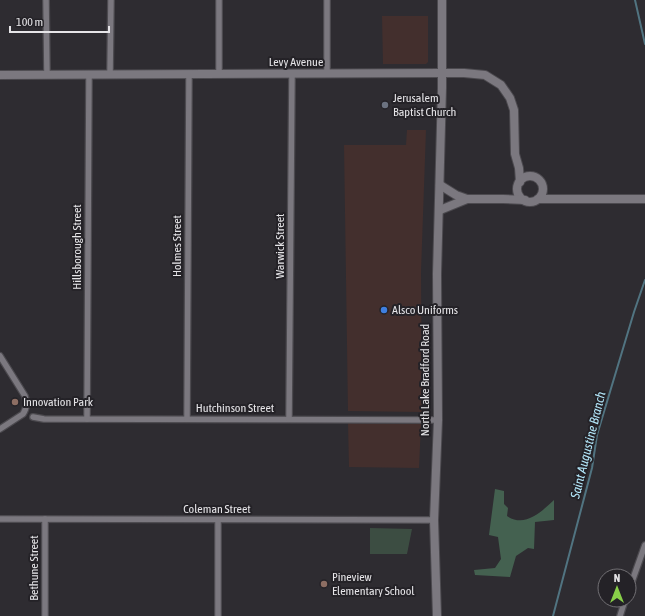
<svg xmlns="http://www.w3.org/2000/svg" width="645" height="616" viewBox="0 0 645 616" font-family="'Asap Condensed',sans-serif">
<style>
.commercial{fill:#432f2d}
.green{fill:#3c4d42}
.forest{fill:#446150}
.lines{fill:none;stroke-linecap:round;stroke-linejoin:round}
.stream{stroke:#517481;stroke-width:2}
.street-casing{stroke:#4c4a4f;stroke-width:8}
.secondary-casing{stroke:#4c4a4f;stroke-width:10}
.street{stroke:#7b787f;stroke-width:5.5}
.secondary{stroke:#7b787f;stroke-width:8}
.worship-dot{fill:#6b7280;stroke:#242227;stroke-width:1.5}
.shop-dot{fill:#3f7fe0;stroke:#242227;stroke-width:1.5}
.education-dot{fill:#8d6e63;stroke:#242227;stroke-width:1.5}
.labels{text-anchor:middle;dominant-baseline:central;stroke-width:4;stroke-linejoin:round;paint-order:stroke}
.street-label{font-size:12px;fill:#e6e5e8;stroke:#242227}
.poi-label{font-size:12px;fill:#e6e5e8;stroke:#242227;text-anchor:start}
.water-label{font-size:13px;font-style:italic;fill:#b4e8fb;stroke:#242227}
</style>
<rect width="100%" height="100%" fill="#2e2c31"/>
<g class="commercial">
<polygon points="382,16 428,16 428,62 426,64 383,64"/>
<polygon points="407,130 426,130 421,272 422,412 348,411 344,145 406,145"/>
<polygon points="348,423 421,424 419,468 349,467"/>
</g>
<polygon class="green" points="370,528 412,529 407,554 370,554"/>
<path class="forest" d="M495 489 504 491V504L508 508 507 516C525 528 541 512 554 500V520L535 522 534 549 528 548 516 556 510 577 475 575 474 570 495 568 501 559 498 537 489 535Z"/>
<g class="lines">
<g class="stream">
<polyline points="635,0 645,44"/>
<polyline points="553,616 592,468 597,435 634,312 645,280"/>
</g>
<defs>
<g id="street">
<polyline points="46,0 47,75"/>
<polyline points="219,0 219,74"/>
<polyline points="327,0 327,74"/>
<polyline points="110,74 111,0"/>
<path d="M0 356 25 396C27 402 27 408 23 414L0 429"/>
<polyline points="33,417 44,419 438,420"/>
<polyline points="87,419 89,75"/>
<polyline points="187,419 189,74"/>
<polyline points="289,419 292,74"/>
<polyline points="0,519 434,520"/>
<polyline points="45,519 45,616"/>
<polyline points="629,590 645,545"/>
<polyline points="218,616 218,520"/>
<polyline points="620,616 625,600"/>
</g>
<g id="secondary">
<polyline points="0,75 442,73 464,73 485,75 501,85 510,98 514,110 515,154 519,168 520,182"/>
<circle cx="530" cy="189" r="13"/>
<polyline points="440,185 456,195 467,199"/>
<polyline points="538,199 645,199"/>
<polyline points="440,210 467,199 503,199 525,200"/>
<polyline points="437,616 434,520 438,420 437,274 442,88 442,0"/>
</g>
</defs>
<use href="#street" class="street-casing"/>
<use href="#secondary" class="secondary-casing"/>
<use href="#street" class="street"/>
<use href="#secondary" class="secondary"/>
</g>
<circle class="worship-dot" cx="385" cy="105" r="4"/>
<circle class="shop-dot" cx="384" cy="310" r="4"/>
<g class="education-dot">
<circle cx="15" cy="402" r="4"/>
<circle cx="324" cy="584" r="4"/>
</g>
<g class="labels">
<g class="street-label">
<text x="296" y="62">Levy Avenue</text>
<text transform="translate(177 246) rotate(-90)">Holmes Street</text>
<text transform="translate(280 246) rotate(-90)">Warwick Street</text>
<text transform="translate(77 247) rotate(-90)">Hillsborough Street</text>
<text transform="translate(425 380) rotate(-90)">North Lake Bradford Road</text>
<text x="235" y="408">Hutchinson Street</text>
<text x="217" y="509">Coleman Street</text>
<text transform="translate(34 568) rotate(-90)">Bethune Street</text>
</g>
<g class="poi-label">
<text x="393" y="98">Jerusalem<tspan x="393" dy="14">Baptist Church</tspan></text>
<text x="392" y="310">Alsco Uniforms</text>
<text x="23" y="402">Innovation Park</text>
<text x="332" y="577">Pineview<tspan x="332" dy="14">Elementary School</tspan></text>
</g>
<g class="water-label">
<text transform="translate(588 445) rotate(-76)">Saint Augustine Branch</text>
</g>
</g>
<g transform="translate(617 588)"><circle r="19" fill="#242227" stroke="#727074"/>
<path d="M0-3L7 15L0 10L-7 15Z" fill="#88cf49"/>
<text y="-6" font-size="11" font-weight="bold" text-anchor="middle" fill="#e6e5e8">N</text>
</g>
<path d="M10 26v6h99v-6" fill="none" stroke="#e6e5e8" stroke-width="2"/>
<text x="16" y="26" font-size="12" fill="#e6e5e8" stroke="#242227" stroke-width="3" paint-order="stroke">100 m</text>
</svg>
